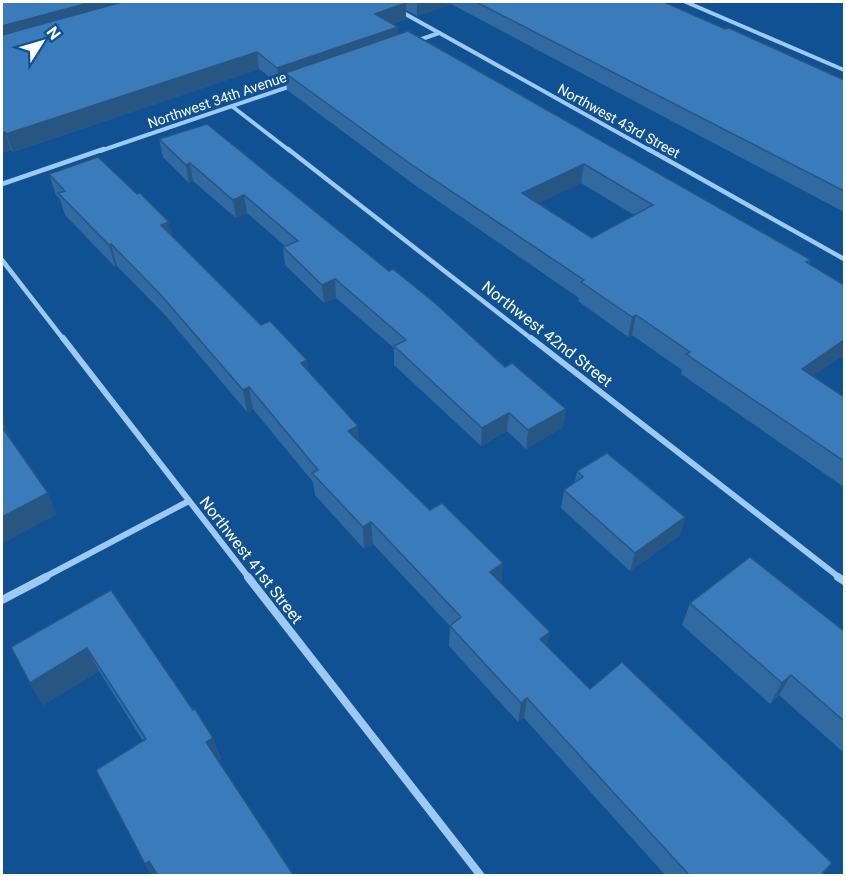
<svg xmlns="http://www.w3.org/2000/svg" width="846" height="877" viewBox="0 0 846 877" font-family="Roboto,sans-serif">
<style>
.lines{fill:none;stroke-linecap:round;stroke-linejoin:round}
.minor-far3{stroke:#9dc9f3;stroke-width:4}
.minor-far2{stroke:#9dc9f3;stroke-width:4.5}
.minor-far1{stroke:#9dc9f3;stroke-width:6}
.minor{stroke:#9dc9f3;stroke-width:8}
.wall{fill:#316aa1;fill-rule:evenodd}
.shaded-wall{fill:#285683}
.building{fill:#397bbb;stroke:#285683;stroke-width:1.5;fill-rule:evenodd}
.labels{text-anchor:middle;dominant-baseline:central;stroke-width:6;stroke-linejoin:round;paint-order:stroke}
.far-street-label{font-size:14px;fill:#fff;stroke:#105193}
.street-label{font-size:16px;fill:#fff;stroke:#105193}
</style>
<rect width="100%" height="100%" fill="#105193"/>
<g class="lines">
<g class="minor-far3">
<polyline points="686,2 844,70"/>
<polyline points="400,11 651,151"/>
<polyline points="416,41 439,33"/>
<polyline points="233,107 290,151"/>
<polyline points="100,151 294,85"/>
</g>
<g class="minor-far2">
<polyline points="288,149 533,340"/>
<polyline points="648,149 844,259"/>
<polyline points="2,184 104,149"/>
<polyline points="2,260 64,340"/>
</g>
<g class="minor-far1">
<polyline points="63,338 249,578"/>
<polyline points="531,338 840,578"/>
<polyline points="43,578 187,502"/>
</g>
<g class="minor">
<polyline points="248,577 481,876"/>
<polyline points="838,577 844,581"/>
<polyline points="2,600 46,577"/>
</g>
</g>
<g class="wall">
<path d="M2 2H664L725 29 844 80V212L451 4 417 16 406 10V19L393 24 398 27V34L811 260 809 264 844 285V357L842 356 812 376 844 397V490L843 489 844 487 681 374 682 370 632 335 628 337 578 301 579 298 412 183 287 90 286 82 279 84 259 69 13 152 11 150 2 153ZM581 183 634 215 592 238 538 203Z"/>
<polygon points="159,139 505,367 566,409 563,427 526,449 507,431 481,446 394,365 394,348 336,298 324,303 285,265 283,247 285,246 247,213 236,218 193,181 189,183 163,157"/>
<polygon points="49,174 173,237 261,325 307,360 308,370 360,442 430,510 503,563 501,584 547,646 590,689 832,863 821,876 666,876 524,718 518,722 449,646 450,626 373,544 364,549 315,495 313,482 253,409 247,412 166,316 117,266 115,267 65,215 60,199 56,195"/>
<polygon points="577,471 685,517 680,535 630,571 561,508 564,490 575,482"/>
<polygon points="111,590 193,710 213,738 221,759 218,761 294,876 152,876 145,864 143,741 99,671 43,705 30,683"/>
<polygon points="690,603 844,631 844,753 779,695 770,704 682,625"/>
</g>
<g class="shaded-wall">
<polygon points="92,2 152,2 2,44 2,26"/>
<polygon points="417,2 451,2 451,4 417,16"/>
<polygon points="406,3 406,19 375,30 375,14"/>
<polygon points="398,27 398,43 285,73 286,82 279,84 277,68"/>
<polygon points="257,52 259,69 13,152 6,134"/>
<polygon points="5,132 11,150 2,153 2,133"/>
<polygon points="190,163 193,181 189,183 186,165"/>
<polygon points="584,164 581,183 520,212 522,193"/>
<polygon points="244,195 247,213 236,218 233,200"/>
<polygon points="169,222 174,243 161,225"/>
<polygon points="111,244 117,266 115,267 109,245"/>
<polygon points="335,279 336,298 324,303 322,285"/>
<polygon points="636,315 632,335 628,337 632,317"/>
<polygon points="844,340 844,350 842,356 794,389 802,369"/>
<polygon points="307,360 310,382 301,363"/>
<polygon points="249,387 253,409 247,412 243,390"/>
<polygon points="566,409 563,427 526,449 528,430"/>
<polygon points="509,413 507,431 481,446 482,428"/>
<polygon points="4,423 14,444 2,428 2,424"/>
<polygon points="358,426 360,448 348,431"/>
<polygon points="48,493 57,514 2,544 2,517"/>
<polygon points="685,517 680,535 630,571 635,553"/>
<polygon points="371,522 373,544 364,549 363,527"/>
<polygon points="503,563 501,584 490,572"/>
<polygon points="550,632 546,652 540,639"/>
<polygon points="87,648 99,671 43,705 30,683"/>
<polygon points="791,675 779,695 770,704 782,683"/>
<polygon points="527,698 524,718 518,722 521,703"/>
<polygon points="213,738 221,759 214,763 206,742"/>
<polygon points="149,861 158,876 152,876 145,864"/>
</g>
<g class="building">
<polygon points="2,2 92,2 2,26"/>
<polygon points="122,2 403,2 406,3 375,14 398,27 277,68 257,52 6,134 5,132 2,133 2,35"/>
<polygon points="476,2 664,2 725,29 729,28 844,80 844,191"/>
<path d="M408 31 811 260 806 262 844 285V340L802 369 844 397V461L686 354 690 352 636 315 632 317 581 282 584 280 412 165 285 73ZM584 164 653 205 592 238 522 193Z"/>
<polygon points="207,124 389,271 393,269 435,303 505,367 512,363 566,409 528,430 509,413 482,428 394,346 406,340 335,279 322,285 283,247 298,241 244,195 233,200 190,163 186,165 159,139"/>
<polygon points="98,157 137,194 140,193 169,222 161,225 261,325 270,321 307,360 301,363 358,426 348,431 430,510 442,503 503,563 490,572 550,632 540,639 590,689 622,662 832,863 820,876 690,876 527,698 521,703 450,626 461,617 371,522 363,527 312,473 318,470 249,387 243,390 160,294 111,244 109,245 58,193 65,191 49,174"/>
<polygon points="2,427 48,493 2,517"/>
<polygon points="607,453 685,517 635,553 564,490 583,477 577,471"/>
<polygon points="750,557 844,631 844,721 791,675 782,683 690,603"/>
<polygon points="111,590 193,710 195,709 213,738 206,742 294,876 158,876 149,861 145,864 96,770 146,739 87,648 30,683 11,647"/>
</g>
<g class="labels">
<g class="far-street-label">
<text transform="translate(217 100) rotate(-19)">Northwest 34th Avenue</text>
<text transform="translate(619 121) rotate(29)">Northwest 43rd Street</text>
</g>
<g class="street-label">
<text transform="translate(547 334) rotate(38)">Northwest 42nd Street</text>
<text transform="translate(251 560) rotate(52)">Northwest 41st Street</text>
</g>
</g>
<rect width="846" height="877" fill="none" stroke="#ffffff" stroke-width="6"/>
<g transform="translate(42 42) rotate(53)" stroke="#105193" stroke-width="4.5" paint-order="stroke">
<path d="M0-4.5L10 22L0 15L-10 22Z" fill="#ffffff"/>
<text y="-9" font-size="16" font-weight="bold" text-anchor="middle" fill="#ffffff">N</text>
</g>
</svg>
